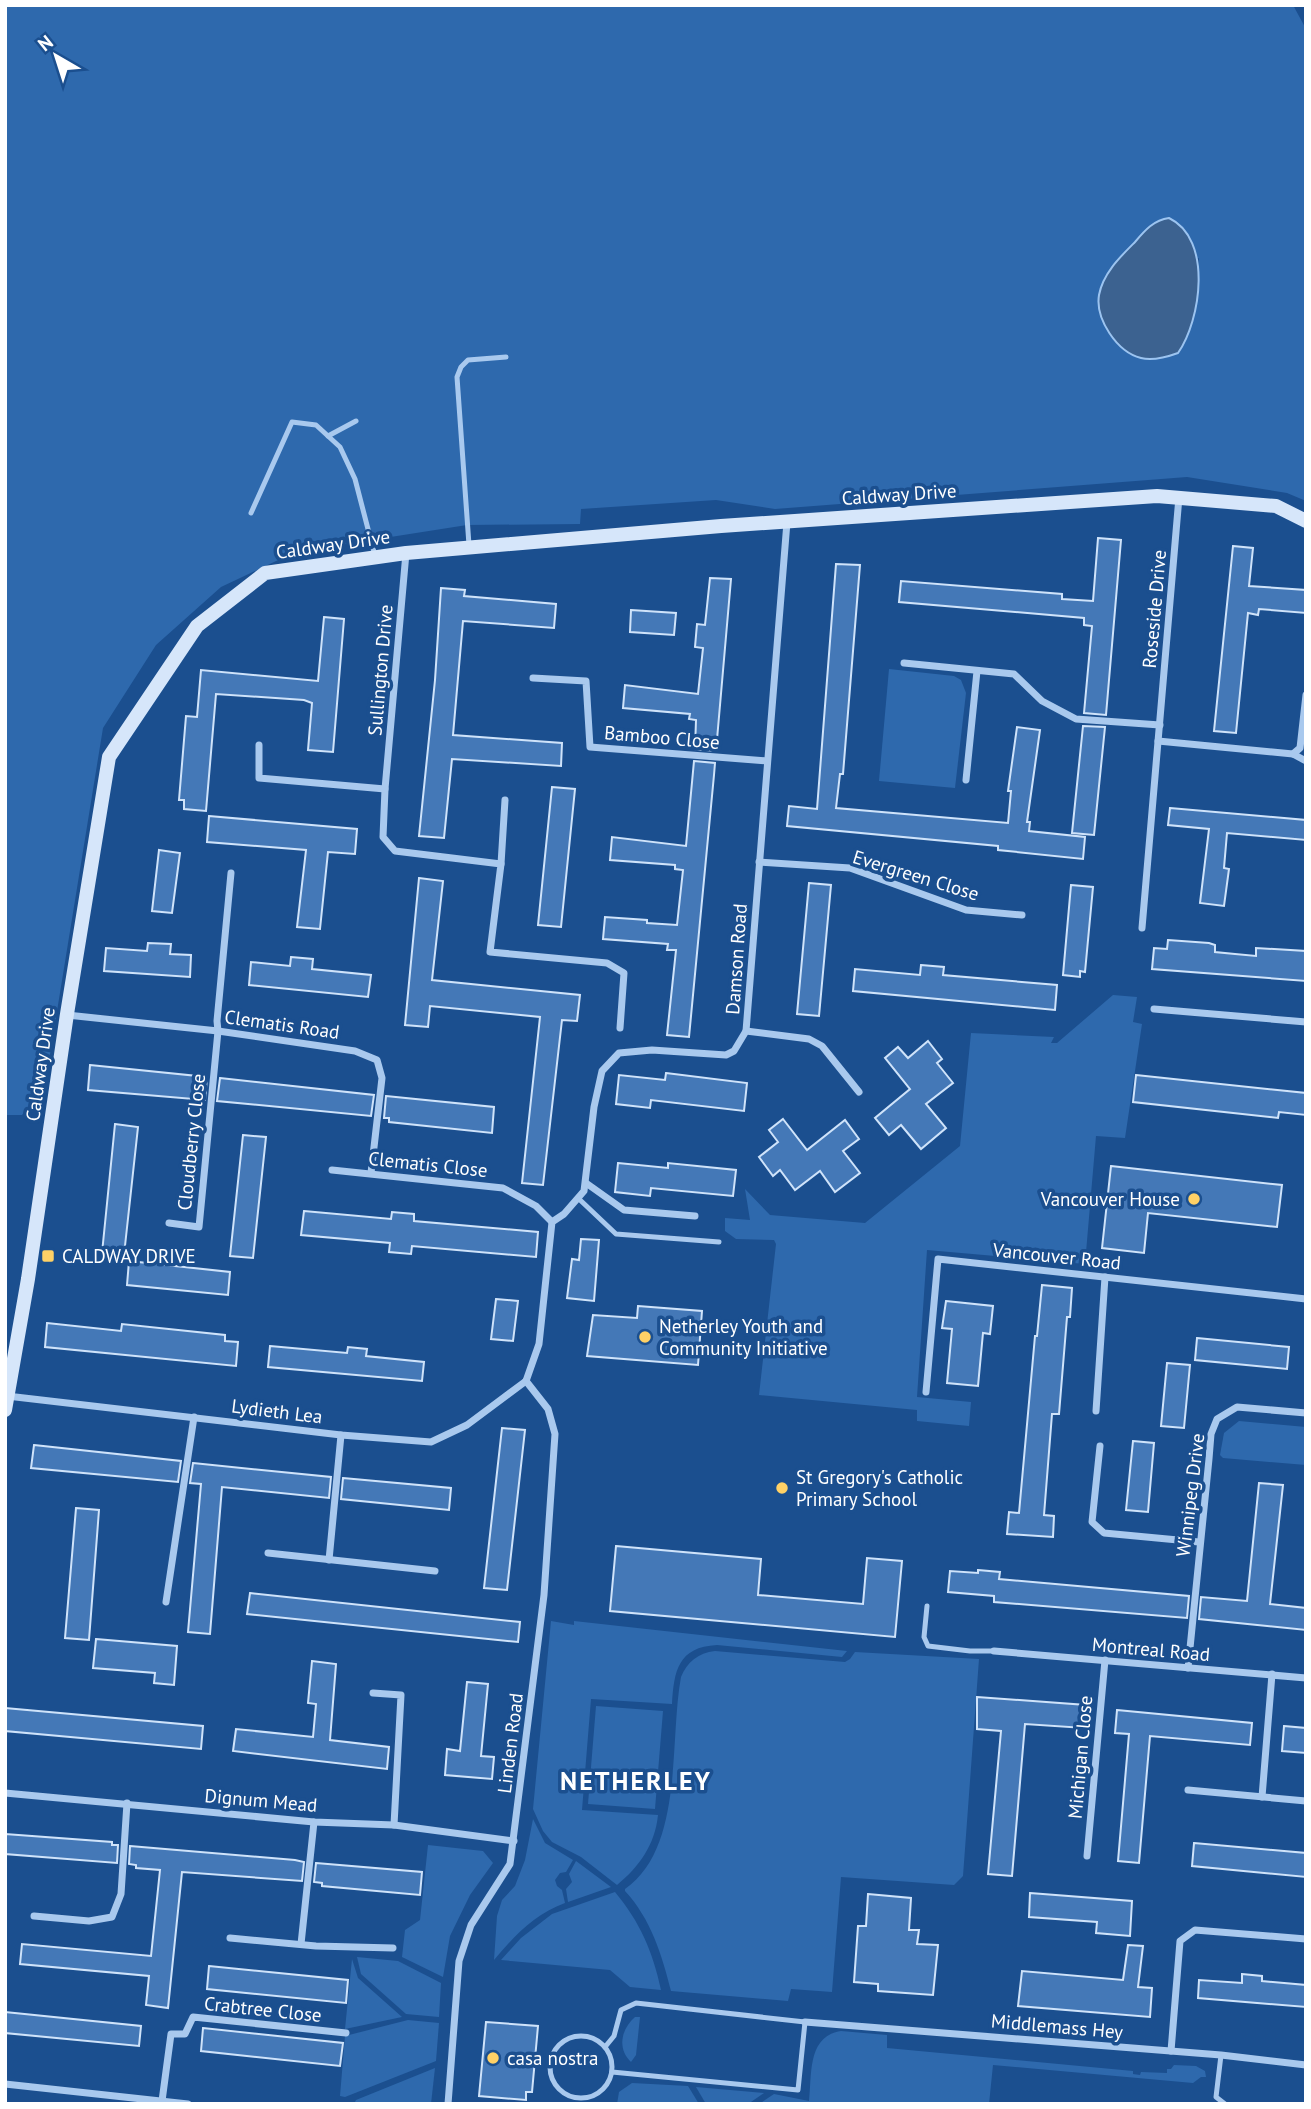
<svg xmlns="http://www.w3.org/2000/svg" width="1311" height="2109" viewBox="0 0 1311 2109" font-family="'PT Sans',sans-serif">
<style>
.green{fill:#2e69ad;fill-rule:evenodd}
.water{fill:#3c6290;stroke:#9cc4f0;stroke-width:2}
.building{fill:#4478b7;stroke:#cfe3fa;stroke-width:2}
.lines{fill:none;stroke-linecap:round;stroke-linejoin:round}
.lane{stroke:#a9c9ee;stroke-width:5}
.street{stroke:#a9c9ee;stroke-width:7}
.secondary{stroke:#d6e6fa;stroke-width:14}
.poi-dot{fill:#ffd166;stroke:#1b4f8f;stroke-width:2.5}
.labels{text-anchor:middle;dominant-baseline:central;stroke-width:7;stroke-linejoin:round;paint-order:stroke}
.street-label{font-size:19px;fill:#fff;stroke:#1b4f8f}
.poi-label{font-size:19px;fill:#fff;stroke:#1b4f8f;text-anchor:start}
.district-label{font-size:26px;font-weight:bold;letter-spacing:2px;fill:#fff;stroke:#1b4f8f}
</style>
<rect width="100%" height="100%" fill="#1b4f8f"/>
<g class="green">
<path d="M5 5H1293L1306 29V501L1287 493 1187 477 775 509 716 500 581 509 580 524 467 525 295 552 221 587 156 645 103 728 45 1085 22 1115H5ZM1199 258C1198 289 1196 319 1182 347L1155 358H1139L1126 349 1100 315 1099 296Z"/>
<polygon points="889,669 954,676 961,680 966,693 955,788 879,781"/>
<polygon points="1113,995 1137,997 1133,1022 1142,1024 1125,1138 1096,1136 1085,1264 927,1250 917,1397 971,1402 969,1426 917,1421 917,1410 759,1395 776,1244 774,1240 736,1239 725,1231 725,1218 750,1220 745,1189 770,1215 865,1223 960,1146 971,1033 1054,1037 1051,1043 1057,1043"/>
<polygon points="1239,1421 1306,1427 1306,1465 1223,1458 1220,1455 1224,1433"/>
<path d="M551 1621 574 1625V1621L847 1651 842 1657 717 1645C678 1647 674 1671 672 1704L591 1699 582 1810 658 1815C655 1845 639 1867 617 1885L581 1857 552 1842 543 1831 533 1809Z"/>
<path d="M715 1651 845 1662 850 1659 855 1652 979 1659 963 1876 954 1885 841 1877 832 1992 791 1989 788 2001 671 1991C662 1955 651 1919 625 1891V1889C684 1848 669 1742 681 1677 687 1662 698 1653 715 1651Z"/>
<polygon points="596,1706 663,1711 655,1809 588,1804"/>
<path d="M533 1819 545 1843 573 1860 566 1872 560 1873 555 1880 557 1886 562 1890 565 1903C535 1914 514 1936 494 1960L497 1916 502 1900 515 1886 525 1860Z"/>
<polygon points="428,1845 483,1851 493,1863 470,1895 450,1936 443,1977 402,1957 405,1930 420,1920"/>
<polygon points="576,1861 611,1887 568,1902 566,1889 572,1882 569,1874"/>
<path d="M615 1892C640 1922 653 1952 661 1990L630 1987 610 1970 501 1960 521 1938 552 1914Z"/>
<polygon points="357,1957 398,1961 441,1983 439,2017 406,2014 361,1974"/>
<polygon points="352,1959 358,1978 402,2017 345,2029"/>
<path d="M635 2017H640L636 2055 631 2062C617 2049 621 2029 635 2017Z"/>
<polygon points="408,2020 439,2023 436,2061 345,2097 340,2096 345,2036"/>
<path d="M841 2031 887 2035V2048L1133 2071V2074L1140 2075 1141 2072 1167 2073V2069H1171L1174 2065 1196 2066 1205 2071 1206 2077H1201L1193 2083 993 2065 989 2104H759L774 2094 809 2101C812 2075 807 2036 841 2031Z"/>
<polygon points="435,2068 431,2104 354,2104 356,2100"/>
<polygon points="632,2083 688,2086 699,2104 617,2104 619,2092"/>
<polygon points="696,2087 764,2093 748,2104 706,2104"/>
</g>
<path class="water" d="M1169 218C1213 239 1201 320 1178 353 1167 357 1152 361 1141 358 1117 352 1095 319 1099 295 1103 273 1121 256 1135 242 1145 230 1154 220 1169 218Z"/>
<g class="building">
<polygon points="1098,538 1121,540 1106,715 1084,713 1092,626 1084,625 1084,618 899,602 901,581 1062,594 1062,599 1093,601"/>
<polygon points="1233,546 1253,548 1249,586 1306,590 1306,613 1259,609 1258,615 1248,613 1236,733 1214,731"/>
<polygon points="836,564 860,565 843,774 840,774 836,808 1008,823 1011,791 1008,791 1017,727 1040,730 1027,822 1030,822 1029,831 1085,837 1083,859 998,850 998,846 787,826 789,806 817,809"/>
<polygon points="710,578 731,579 716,751 695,749 696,720 689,719 690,714 623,708 625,685 698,694 703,648 695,647 697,624 705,625"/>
<polygon points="441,588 465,590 464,596 556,604 554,628 463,621 453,735 562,743 561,766 452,759 444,838 419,836 435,680"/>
<polygon points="631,610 676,613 674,635 630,632"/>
<polygon points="324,617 344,619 333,752 308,750 312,703 304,700 216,694 206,811 184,809 184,800 179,800 186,716 197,717 201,670 318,681"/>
<polygon points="1083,726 1105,727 1094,835 1072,833"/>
<polygon points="694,761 715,763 714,775 689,1037 667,1035 676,950 667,950 668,944 603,939 605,917 647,920 647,923 677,925 683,870 675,869 675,865 610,860 612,837 686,846"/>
<polygon points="552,787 575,789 561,927 538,925"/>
<polygon points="1170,808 1306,820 1306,840 1227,833 1224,868 1229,869 1224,906 1200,903 1209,829 1168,825"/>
<polygon points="209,816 357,829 355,854 328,852 320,929 297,927 306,850 207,842"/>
<polygon points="159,850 180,853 172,913 152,911"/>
<polygon points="419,878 443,881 432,980 580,995 577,1021 562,1020 543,1185 522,1183 540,1017 430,1006 428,1027 405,1025"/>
<polygon points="809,883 831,885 819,1016 797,1014"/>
<polygon points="1071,885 1093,887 1085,972 1080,971 1080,977 1063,975"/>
<polygon points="1168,940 1209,943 1215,945 1215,952 1235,954 1256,956 1256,948 1306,951 1306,981 1152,969 1154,948 1167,949"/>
<polygon points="148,943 171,944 170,954 191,955 190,977 104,971 106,948 147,951"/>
<polygon points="291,957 313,959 312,969 371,975 368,997 249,985 251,962 290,966"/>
<polygon points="921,965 944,967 943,975 1057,985 1055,1010 853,991 855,969 920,975"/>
<polygon points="928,1041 942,1059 937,1063 953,1083 926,1104 946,1128 921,1149 901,1125 889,1135 875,1118 910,1089 885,1058 898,1047 908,1058"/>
<polygon points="90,1065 207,1077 205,1100 88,1090"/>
<polygon points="666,1073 747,1083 744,1111 651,1100 650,1108 616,1104 619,1075 665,1080"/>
<polygon points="1136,1075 1306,1093 1306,1115 1279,1112 1278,1118 1133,1102"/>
<polygon points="220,1078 374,1095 371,1116 217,1101"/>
<polygon points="386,1096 494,1107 492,1133 389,1122 389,1118 384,1118"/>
<polygon points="783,1119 807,1150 845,1120 859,1139 843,1151 860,1173 835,1192 820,1171 795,1190 780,1170 773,1176 759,1157 778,1142 769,1130"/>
<polygon points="115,1124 138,1127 124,1255 102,1253"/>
<polygon points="243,1135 266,1137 253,1258 230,1256"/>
<polygon points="618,1163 668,1168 668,1163 736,1170 733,1196 651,1188 650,1196 615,1192"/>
<polygon points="1111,1166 1282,1185 1277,1227 1148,1213 1144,1253 1102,1248"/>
<polygon points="304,1211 391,1219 392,1212 414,1214 414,1221 538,1232 536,1257 412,1246 411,1254 389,1252 390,1243 301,1235"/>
<polygon points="581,1239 599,1240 594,1301 567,1298 572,1259 579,1260"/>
<polygon points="129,1261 230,1272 228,1295 127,1285"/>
<polygon points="1042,1285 1072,1288 1070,1317 1067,1317 1059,1414 1052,1414 1044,1515 1054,1516 1053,1537 1007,1534 1009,1512 1019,1513 1035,1336 1037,1336"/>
<polygon points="496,1299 518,1301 513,1341 491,1339"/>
<polygon points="946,1301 993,1306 990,1334 983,1333 978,1386 947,1383 952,1329 942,1328"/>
<polygon points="638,1306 702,1311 698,1365 587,1356 593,1315 637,1318"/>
<polygon points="47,1323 121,1331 122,1324 225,1335 225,1341 238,1342 236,1366 45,1347"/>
<polygon points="1197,1338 1289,1347 1287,1369 1195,1360"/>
<polygon points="270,1346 347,1353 348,1347 367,1349 366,1356 424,1362 422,1381 268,1367"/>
<polygon points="1167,1363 1190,1365 1184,1428 1161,1426"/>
<polygon points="502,1428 525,1430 507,1590 484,1588"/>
<polygon points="1133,1441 1154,1443 1148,1512 1126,1510"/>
<polygon points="34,1445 181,1461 178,1482 31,1468"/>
<polygon points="193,1463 331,1477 329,1498 222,1487 210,1634 188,1632 201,1484 190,1483"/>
<polygon points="343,1478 451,1488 449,1510 341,1499"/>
<polygon points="1259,1483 1283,1485 1270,1604 1306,1608 1306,1630 1199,1619 1201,1597 1247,1601"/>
<polygon points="76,1508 99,1510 89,1640 65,1638"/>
<polygon points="616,1546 761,1559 758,1595 863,1604 867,1558 902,1561 895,1637 610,1611"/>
<polygon points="978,1570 1000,1572 999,1579 1189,1596 1187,1618 994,1602 994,1596 948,1592 950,1571 978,1573"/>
<polygon points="250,1593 520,1622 518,1642 247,1614"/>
<polygon points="96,1639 177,1646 174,1685 154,1683 155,1673 93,1668"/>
<polygon points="312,1661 336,1664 330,1740 389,1747 387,1769 233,1751 236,1729 313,1737 316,1704 308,1703"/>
<polygon points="467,1682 488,1684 481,1756 494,1757 492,1779 445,1775 447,1749 460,1751"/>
<polygon points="977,1697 1086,1705 1084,1728 1025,1724 1012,1876 988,1874 1001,1731 977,1729"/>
<polygon points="5,1708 203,1726 201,1749 5,1731"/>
<polygon points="1117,1710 1252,1723 1250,1745 1150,1736 1139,1863 1118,1861 1129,1734 1115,1733"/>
<polygon points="1284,1726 1306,1728 1306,1753 1282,1751"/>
<polygon points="5,1834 112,1842 112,1845 118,1845 117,1863 5,1854"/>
<polygon points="1194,1843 1306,1853 1306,1877 1192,1866"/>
<polygon points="130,1846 295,1860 304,1862 302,1881 182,1872 168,2008 146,2005 149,1976 20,1964 22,1944 151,1956 160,1870 136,1868 136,1865 129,1864"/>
<polygon points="316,1863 422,1872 420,1895 322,1886 322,1883 314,1882"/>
<polygon points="1030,1893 1132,1901 1130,1936 1096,1933 1097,1922 1029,1917"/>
<polygon points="868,1894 911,1898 909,1930 919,1930 917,1944 938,1945 933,1995 878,1991 878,1984 854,1982 858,1926 866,1926"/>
<polygon points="1128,1945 1143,1946 1138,1987 1152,1988 1150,2017 1018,2006 1022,1971 1123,1980"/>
<polygon points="209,1966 348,1980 346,2003 207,1989"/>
<polygon points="1242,1974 1262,1976 1262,1981 1306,1985 1306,2007 1198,1998 1199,1980 1242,1983"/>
<polygon points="5,2012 141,2026 139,2046 5,2033"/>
<polygon points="486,2022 538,2026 532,2092 526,2092 526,2100 479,2096"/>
<polygon points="203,2028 343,2043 340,2066 201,2051"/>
</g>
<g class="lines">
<g class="lane">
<polyline points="328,436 356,421"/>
<polyline points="251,513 292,422 316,425 340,447 355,479 375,556"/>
<polyline points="469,545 457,377 461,367 468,360 506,357"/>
<polyline points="579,1199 616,1234 719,1242"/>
<polyline points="927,1606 924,1637 928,1646 970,1651 994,1651"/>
<circle cx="581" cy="2067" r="31"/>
<polyline points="605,2047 614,2036 621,2010 636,2003 805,2022 798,2090 612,2072"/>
<polyline points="1221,2055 1216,2097 1225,2104"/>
</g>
<g class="street">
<polyline points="406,553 385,789 383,837 395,851 501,864 490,952 607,963 624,973 620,1028"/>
<polyline points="904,663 1014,674 1042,701 1076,719 1160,725"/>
<polyline points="533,678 586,681 590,747 767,761"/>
<polyline points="1158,741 1293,754 1306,761"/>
<polyline points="259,745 259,778 385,789"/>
<polyline points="1293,754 1300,748 1306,695"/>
<polyline points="966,780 977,671"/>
<polyline points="759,862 850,868 966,910 1022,915"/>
<polyline points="501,864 505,800"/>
<polyline points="1142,928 1179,497"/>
<polyline points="1154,1009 1306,1022"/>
<polyline points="67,1015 218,1031 355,1051 377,1060 382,1078 371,1173"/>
<polyline points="746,1031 809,1039 822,1046 859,1092"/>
<polyline points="332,1170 503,1188 536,1206 552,1222"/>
<polyline points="586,1183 624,1210 695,1216"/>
<polyline points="169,1223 199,1227 218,1031 217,1021 231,873"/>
<polyline points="526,1381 539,1344 552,1222 564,1214 584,1191 594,1107 602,1071 619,1053 652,1050 726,1055 734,1051 746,1031 787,522"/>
<polyline points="926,1392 938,1259 1306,1299"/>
<polyline points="7,1396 341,1435 431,1442 467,1425 526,1381"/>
<polyline points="1096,1411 1105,1277"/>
<polyline points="1100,1446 1092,1522 1104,1533 1199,1542"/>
<polyline points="268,1553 435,1571"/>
<polyline points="329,1560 341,1435"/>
<polyline points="166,1602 194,1417"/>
<polyline points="994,1651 1306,1678"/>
<polyline points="1188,1668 1209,1459 1211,1434 1217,1419 1237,1407 1306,1413"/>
<polyline points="373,1693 401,1695 394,1825"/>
<polyline points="1188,1790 1306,1801"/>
<polyline points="5,1793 314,1822 394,1825 514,1841"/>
<polyline points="1262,1797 1272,1674"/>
<polyline points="1087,1856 1105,1660"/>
<polyline points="34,1916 89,1921 112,1917 121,1894 127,1803"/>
<polyline points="230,1938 316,1946 393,1948"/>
<polyline points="301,1944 314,1822"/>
<polyline points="805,2022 1221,2055 1306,2065"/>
<polyline points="1171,2051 1180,1941 1195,1930 1306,1939"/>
<polyline points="5,2084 188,2104"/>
<polyline points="162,2101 171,2034 185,2034 193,2017 346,2033"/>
<polyline points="448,2104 459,1961 471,1925 510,1864 544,1595 555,1434 548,1409 526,1381"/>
</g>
<polyline class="secondary" points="5,1410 28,1279 67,1014 109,757 197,626 265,573 406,553 721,526 1157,496 1276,506 1306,521"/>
</g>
<g class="poi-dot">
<circle cx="1194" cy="1199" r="7"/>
<rect x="41" y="1249" width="14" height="14" rx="3.5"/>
<circle cx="645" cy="1337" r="7"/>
<circle cx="782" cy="1488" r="7"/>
<circle cx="493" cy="2058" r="7"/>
</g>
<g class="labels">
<g class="street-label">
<text transform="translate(899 494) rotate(-4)">Caldway Drive</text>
<text transform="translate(333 544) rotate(-8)">Caldway Drive</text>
<text transform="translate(1154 609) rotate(-85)">Roseside Drive</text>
<text transform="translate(380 670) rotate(-85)">Sullington Drive</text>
<text transform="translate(662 737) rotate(5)">Bamboo Close</text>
<text transform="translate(916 875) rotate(17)">Evergreen Close</text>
<text transform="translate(736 959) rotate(-86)">Damson Road</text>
<text transform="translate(282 1024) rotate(8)">Clematis Road</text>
<text transform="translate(40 1064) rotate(-82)">Caldway Drive</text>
<text transform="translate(191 1142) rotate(-84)">Cloudberry Close</text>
<text transform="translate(428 1164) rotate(6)">Clematis Close</text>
<text transform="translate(1057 1256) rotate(6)">Vancouver Road</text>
<text transform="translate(277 1411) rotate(7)">Lydieth Lea</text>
<text transform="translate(1190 1495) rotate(-83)">Winnipeg Drive</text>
<text transform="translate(1151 1649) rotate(5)">Montreal Road</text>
<text transform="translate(510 1743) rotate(-83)">Linden Road</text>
<text transform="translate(1080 1757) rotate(-85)">Michigan Close</text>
<text transform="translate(261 1800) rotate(5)">Dignum Mead</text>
<text transform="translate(263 2009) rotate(6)">Crabtree Close</text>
<text transform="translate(1057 2026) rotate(5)">Middlemass Hey</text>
</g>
<g class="poi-label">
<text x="1180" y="1199" text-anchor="end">Vancouver House</text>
<text x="62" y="1256">CALDWAY DRIVE</text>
<text x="659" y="1326">Netherley Youth and<tspan x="659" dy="22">Community Initiative</tspan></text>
<text x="796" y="1477">St Gregory's Catholic<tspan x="796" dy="22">Primary School</tspan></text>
<text x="507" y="2058">casa nostra</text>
</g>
<g class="district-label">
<text x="636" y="1780">NETHERLEY</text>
</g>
</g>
<rect width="1311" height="2109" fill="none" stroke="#ffffff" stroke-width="14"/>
<g transform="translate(56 56) rotate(321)" stroke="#1b4f8f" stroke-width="5" paint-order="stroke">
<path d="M0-5L12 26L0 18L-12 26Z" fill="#ffffff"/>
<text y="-10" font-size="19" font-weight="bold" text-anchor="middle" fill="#ffffff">N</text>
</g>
</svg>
